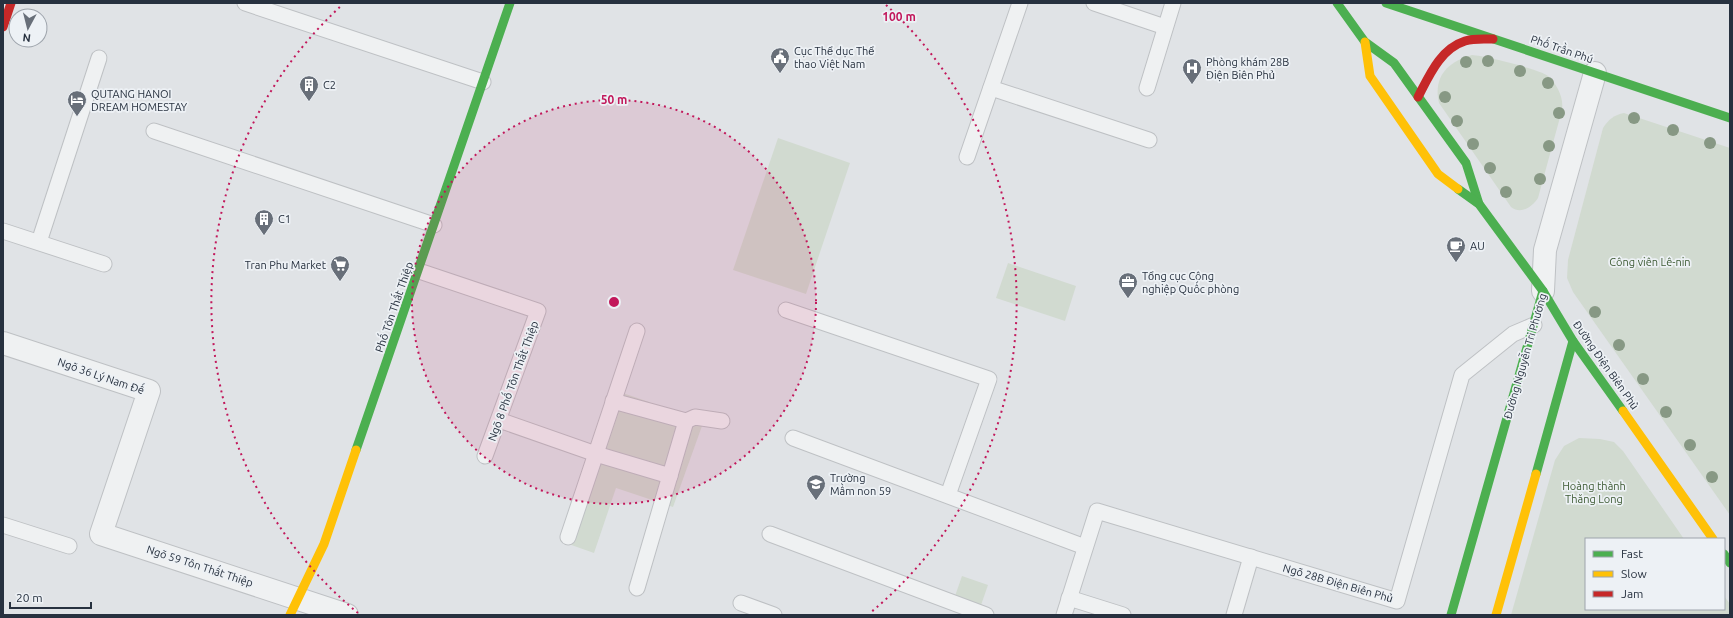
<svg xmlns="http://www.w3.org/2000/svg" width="1733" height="618" viewBox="0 0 1733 618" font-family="Ubuntu,sans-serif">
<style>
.green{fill:#d1dad0}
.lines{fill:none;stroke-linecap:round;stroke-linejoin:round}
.lane-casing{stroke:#bec1c4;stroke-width:17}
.street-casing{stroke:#bec1c4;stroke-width:24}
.lane{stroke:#eff1f2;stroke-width:15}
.street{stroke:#eff1f2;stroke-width:22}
.fast{stroke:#4caf50;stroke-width:9}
.slow{stroke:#ffc107;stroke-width:9}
.jam{stroke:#c62828;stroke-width:9}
.tree{fill:#879884}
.ring{fill:none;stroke:#c2185b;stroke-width:2;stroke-dasharray:2 4}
.labels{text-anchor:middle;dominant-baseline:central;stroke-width:3.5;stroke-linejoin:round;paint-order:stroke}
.street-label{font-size:11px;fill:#27313f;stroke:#edf1f5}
.poi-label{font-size:11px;fill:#27313f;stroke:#edf1f5;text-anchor:start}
.park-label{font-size:11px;fill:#3e5b34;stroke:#edf1f5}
.centre{fill:#c2185b;stroke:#edf1f5;stroke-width:2}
.ring-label{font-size:12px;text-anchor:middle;font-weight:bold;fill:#c2185b;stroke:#edf1f5;stroke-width:3.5;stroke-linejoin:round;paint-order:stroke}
</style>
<rect width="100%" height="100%" fill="#e0e3e6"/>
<g class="green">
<path d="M1472 55C1485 56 1539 69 1548 76 1557 84 1564 98 1562 110L1538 198C1532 207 1521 215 1511 207L1439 103C1433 77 1447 62 1472 55Z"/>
<path d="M1624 113 1730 148V515L1573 292 1567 278 1568 260 1603 128C1609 119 1614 115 1624 113Z"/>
<polygon points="778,138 850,163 806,294 733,270"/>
<polygon points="1008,263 1076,286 1065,321 996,298"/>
<polygon points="611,389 649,402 647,407 702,426 673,507 616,488 594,553 560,541"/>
<polygon points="1579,438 1600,439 1614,442 1623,451 1684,539 1586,539 1586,609 1724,609 1724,596 1730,604 1730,615 1511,615 1555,460 1564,446"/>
<polygon points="962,576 988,585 980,608 954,599"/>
</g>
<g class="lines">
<defs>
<g id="lane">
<polyline points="245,3 483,82"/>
<polyline points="1094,3 1165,27"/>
<polyline points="991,88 1149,140"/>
<polyline points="1147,88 1173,3"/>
<polyline points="154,131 434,225"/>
<polyline points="967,157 1020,3"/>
<polyline points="3,231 104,264"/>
<polyline points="39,242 99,58"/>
<polyline points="419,271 538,311 485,456"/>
<polyline points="786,310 989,379 948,495"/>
<polyline points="613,401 686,421 695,417 722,421"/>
<polyline points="499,420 596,454 670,476"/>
<polyline points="793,438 1085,547"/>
<polyline points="3,525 69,546"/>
<polyline points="770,534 986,615"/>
<polyline points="568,537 637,331"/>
<polyline points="637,588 686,421"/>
<polyline points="1069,598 1123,615"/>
<polyline points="741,603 774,615"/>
<polyline points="1064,615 1097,511 1397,601 1462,375 1513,334 1534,325"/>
<polyline points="1234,615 1251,557"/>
</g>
<g id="street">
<polyline points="1543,291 1545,250 1595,73"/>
<polyline points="3,343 149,391 101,534 347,615"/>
</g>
</defs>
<use href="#lane" class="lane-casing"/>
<use href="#street" class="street-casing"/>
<use href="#lane" class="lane"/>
<use href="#street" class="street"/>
<g class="fast">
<polyline points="1337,3 1365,42 1394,63 1466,163 1479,204"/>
<polyline points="1386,3 1730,118"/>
<polyline points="1458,189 1479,204 1543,291 1573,341 1623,411"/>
<polyline points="356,450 510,3"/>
<polyline points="1536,474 1573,341"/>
<polyline points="1724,554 1730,563"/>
<polyline points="1451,615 1543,291"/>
</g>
<g class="slow">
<polyline points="1365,42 1370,76 1438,174 1458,189"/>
<polyline points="1623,411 1713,539"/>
<polyline points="290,615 324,544 356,450"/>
<polyline points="1496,615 1536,474"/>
</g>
<g class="jam">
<polyline points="3,27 11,3"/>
<path d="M1418 97C1429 76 1440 49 1465 41 1474 38 1484 39 1493 39"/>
</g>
</g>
<g class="tree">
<circle cx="1488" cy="61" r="6"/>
<circle cx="1466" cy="62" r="6"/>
<circle cx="1520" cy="71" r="6"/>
<circle cx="1548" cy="83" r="6"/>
<circle cx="1445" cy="97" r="6"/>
<circle cx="1559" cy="113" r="6"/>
<circle cx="1634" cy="118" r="6"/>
<circle cx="1457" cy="121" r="6"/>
<circle cx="1673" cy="130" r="6"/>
<circle cx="1710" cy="143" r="6"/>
<circle cx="1473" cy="144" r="6"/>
<circle cx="1549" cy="146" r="6"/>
<circle cx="1490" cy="168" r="6"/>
<circle cx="1540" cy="179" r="6"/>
<circle cx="1506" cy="192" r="6"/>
<circle cx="1595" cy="312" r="6"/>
<circle cx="1619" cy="345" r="6"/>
<circle cx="1643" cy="379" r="6"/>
<circle cx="1666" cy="412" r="6"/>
<circle cx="1690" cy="445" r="6"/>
<circle cx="1712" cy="477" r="6"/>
</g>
<circle cx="614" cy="302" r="202" fill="#c2185b" fill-opacity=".12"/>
<g class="ring">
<circle cx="614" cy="302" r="202"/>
<path d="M358 613A403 403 0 0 1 342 5M886 5A403 403 0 0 1 870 613"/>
</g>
<defs>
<symbol id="civic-pin" viewBox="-11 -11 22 30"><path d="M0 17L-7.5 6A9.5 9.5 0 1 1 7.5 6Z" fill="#686f79" stroke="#edf1f5"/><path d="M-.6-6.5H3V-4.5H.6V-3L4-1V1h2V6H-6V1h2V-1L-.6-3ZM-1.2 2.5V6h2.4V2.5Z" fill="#fff"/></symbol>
<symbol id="hospital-pin" viewBox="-11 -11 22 30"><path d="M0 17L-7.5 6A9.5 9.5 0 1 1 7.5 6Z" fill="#686f79" stroke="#edf1f5"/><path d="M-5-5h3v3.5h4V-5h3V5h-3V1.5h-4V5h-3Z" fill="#fff"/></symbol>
<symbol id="building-pin" viewBox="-11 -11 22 30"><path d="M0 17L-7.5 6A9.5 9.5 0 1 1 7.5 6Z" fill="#686f79" stroke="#edf1f5"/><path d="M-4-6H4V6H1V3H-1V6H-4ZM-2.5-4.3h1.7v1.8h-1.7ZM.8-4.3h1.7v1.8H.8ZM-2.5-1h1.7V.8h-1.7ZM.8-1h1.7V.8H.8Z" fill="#fff"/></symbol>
<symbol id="hotel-pin" viewBox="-11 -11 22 30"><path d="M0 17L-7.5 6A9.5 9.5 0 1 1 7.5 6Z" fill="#686f79" stroke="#edf1f5"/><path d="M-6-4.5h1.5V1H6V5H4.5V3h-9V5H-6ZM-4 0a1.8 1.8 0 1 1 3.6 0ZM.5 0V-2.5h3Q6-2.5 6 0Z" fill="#fff"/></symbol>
<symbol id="cafe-pin" viewBox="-11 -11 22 30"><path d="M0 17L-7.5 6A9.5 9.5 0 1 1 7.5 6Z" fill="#686f79" stroke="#edf1f5"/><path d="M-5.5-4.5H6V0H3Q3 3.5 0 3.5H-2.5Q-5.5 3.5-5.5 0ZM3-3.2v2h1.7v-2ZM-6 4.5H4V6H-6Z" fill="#fff"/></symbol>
<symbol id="supermarket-pin" viewBox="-11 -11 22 30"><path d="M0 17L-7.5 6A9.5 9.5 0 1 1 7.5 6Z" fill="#686f79" stroke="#edf1f5"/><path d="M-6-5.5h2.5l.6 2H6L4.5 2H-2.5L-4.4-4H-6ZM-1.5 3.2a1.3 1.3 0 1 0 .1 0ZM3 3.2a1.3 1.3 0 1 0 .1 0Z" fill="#fff"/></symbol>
<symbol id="office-pin" viewBox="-11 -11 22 30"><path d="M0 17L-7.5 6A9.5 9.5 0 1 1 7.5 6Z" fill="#686f79" stroke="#edf1f5"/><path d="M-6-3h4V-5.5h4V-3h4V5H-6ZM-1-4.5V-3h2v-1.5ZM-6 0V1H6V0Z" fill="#fff"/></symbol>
<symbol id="school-pin" viewBox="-11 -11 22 30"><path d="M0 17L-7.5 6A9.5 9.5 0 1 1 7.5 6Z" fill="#686f79" stroke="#edf1f5"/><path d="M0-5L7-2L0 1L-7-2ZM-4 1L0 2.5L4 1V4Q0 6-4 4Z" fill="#fff"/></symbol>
</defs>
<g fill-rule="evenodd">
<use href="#civic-pin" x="769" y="46" width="22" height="30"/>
<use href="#hospital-pin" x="1181" y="57" width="22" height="30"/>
<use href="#building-pin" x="298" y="74" width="22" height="30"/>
<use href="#hotel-pin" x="66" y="89" width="22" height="30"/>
<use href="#building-pin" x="253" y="208" width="22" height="30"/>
<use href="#cafe-pin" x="1445" y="235" width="22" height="30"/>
<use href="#supermarket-pin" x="329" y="254" width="22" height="30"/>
<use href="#office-pin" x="1117" y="271" width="22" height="30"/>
<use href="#school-pin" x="805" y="473" width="22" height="30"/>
</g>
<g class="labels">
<g class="street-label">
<text transform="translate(1562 49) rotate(19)">Phố Trần Phú</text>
<text transform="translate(394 307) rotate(-71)">Phố Tôn Thất Thiệp</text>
<text transform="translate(1525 356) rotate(-74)">Đường Nguyễn Tri Phương</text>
<text transform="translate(1606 365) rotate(55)">Đường Điện Biên Phủ</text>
<text transform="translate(101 376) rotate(19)">Ngõ 36 Lý Nam Đế</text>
<text transform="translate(513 381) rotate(-70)">Ngõ 8 Phố Tôn Thất Thiệp</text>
<text transform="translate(200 566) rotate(18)">Ngõ 59 Tôn Thất Thiệp</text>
<text transform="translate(1338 583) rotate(16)">Ngõ 28B Điện Biên Phủ</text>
</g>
<g class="poi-label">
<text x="794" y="51">Cục Thể dục Thể<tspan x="794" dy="13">thao Việt Nam</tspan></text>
<text x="1206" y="62">Phòng khám 28B<tspan x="1206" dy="13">Điện Biên Phủ</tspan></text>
<text x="323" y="85">C2</text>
<text x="91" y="94">QUTANG HANOI<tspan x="91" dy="13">DREAM HOMESTAY</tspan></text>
<text x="278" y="219">C1</text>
<text x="1470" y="246">AU</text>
<text x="326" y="265" text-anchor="end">Tran Phu Market</text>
<text x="1142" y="276">Tổng cục Công<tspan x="1142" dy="13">nghiệp Quốc phòng</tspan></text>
<text x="830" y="478">Trường<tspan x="830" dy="13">Mầm non 59</tspan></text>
</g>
<g class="park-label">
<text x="1650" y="262">Công viên Lê-nin</text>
<text x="1594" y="486">Hoàng thành<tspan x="1594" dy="13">Thăng Long</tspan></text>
</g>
</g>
<circle cx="614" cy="302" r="6" class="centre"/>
<g class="ring-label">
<text x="899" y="21">100 m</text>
<text x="614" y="104">50 m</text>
</g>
<rect width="1733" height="618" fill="none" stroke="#27313f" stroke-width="8"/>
<rect x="1585" y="538" width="140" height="72" fill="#edf1f5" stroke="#9ea4ac"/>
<rect x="1593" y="551" width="20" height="6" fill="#4caf50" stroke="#9ea4ac"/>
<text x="1621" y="558" font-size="12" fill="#27313f">Fast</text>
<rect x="1593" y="571" width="20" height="6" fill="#ffc107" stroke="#9ea4ac"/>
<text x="1621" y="578" font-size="12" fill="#27313f">Slow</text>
<rect x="1593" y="591" width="20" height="6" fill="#c62828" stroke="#9ea4ac"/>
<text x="1621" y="598" font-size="12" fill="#27313f">Jam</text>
<g transform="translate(28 28) rotate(187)"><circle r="19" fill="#edf1f5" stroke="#9ea4ac"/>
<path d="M0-3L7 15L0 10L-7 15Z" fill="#686f79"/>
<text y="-6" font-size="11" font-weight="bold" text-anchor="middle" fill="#27313f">N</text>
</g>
<path d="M10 602v6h81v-6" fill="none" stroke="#27313f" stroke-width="2"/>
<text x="16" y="602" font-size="12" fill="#27313f" stroke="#edf1f5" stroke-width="3" paint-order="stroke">20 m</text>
</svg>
